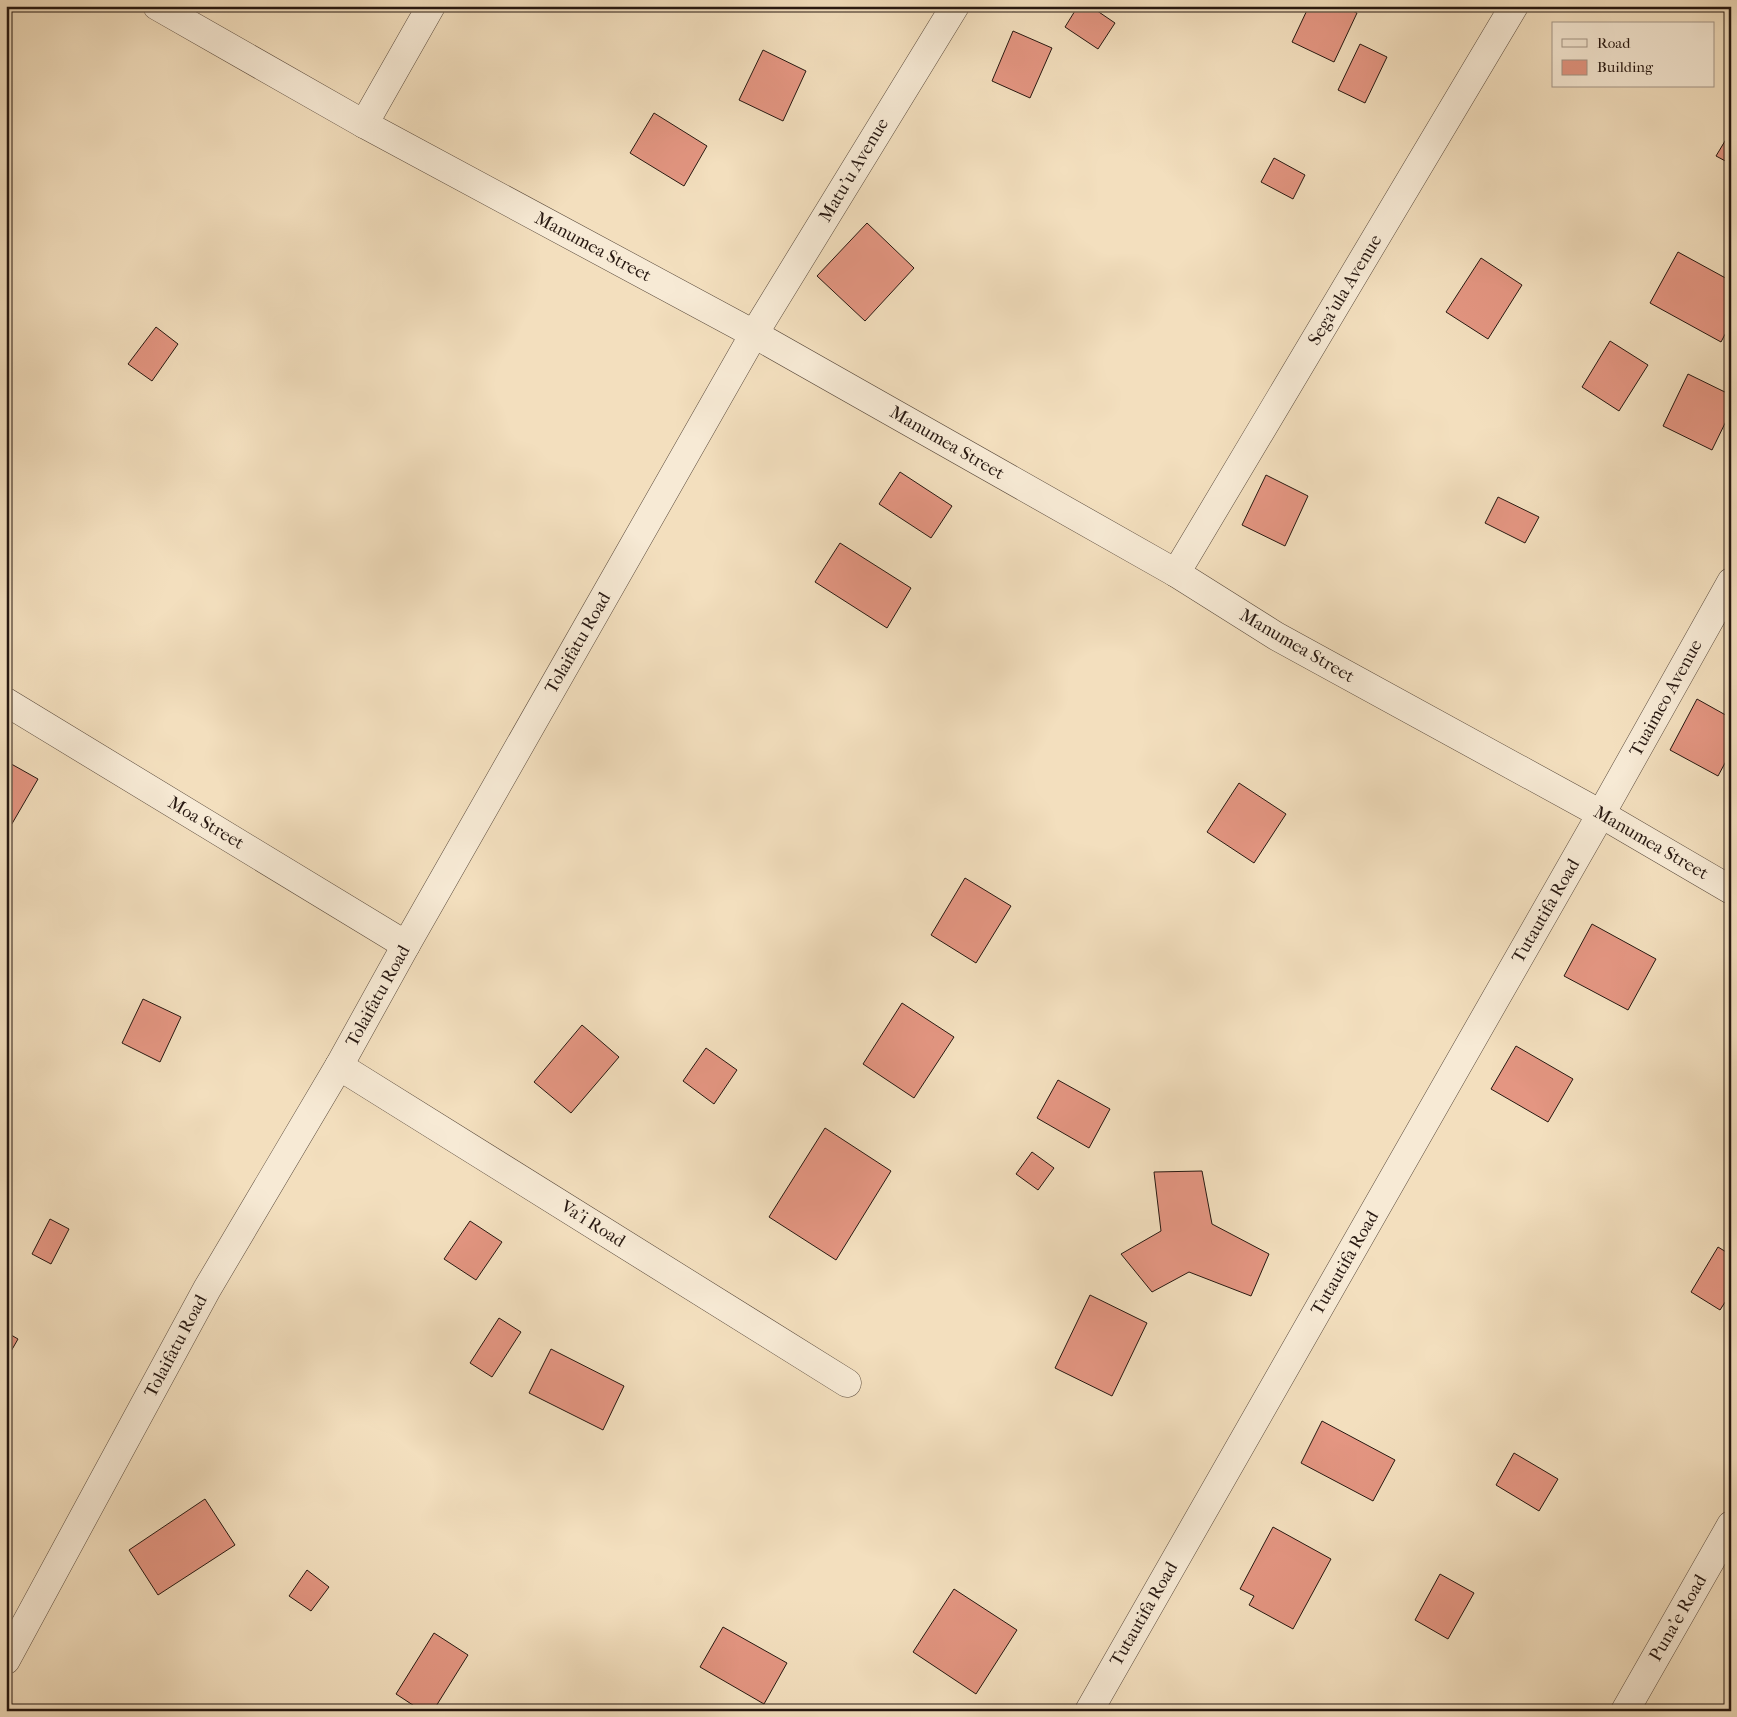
<svg xmlns="http://www.w3.org/2000/svg" width="1737" height="1717" viewBox="0 0 1737 1717" font-family="'IM FELL French Canon',serif">
<style>
.building{fill:#e49682;stroke:#271811}
.lines{fill:none;stroke-linecap:round;stroke-linejoin:round}
.street-casing{stroke:#5a4a3c;stroke-width:29}
.street{stroke:#f7ead5;stroke-width:28}
.labels{text-anchor:middle;dominant-baseline:central;stroke-width:4;stroke-linejoin:round;paint-order:stroke}
.street-label{font-size:18px;fill:#271811;stroke:#f7ead5}
</style>
<rect width="100%" height="100%" fill="#f3dfbe"/>
<filter id="stains"><feTurbulence type="fractalNoise" baseFrequency=".004" numOctaves="4"/><feColorMatrix values="0 0 0 0 .2 0 0 0 0 .09 0 0 0 0 .02 0 0 0 .5 -.17"/></filter>
<radialGradient id="worn" r=".72"><stop offset=".6" stop-color="#630" stop-opacity="0"/><stop offset="1" stop-color="#630" stop-opacity=".3"/></radialGradient>
<g class="building">
<polygon points="1078,6 1090,6 1115,23 1098,49 1065,27"/>
<polygon points="1309,6 1343,6 1357,13 1334,62 1292,42"/>
<polygon points="1013,31 1052,48 1030,98 992,81"/>
<polygon points="1360,44 1387,57 1365,103 1338,90"/>
<polygon points="763,50 806,71 783,121 739,100"/>
<polygon points="654,113 707,146 684,186 630,153"/>
<polygon points="1731,131 1731,164 1716,156"/>
<polygon points="1274,158 1305,175 1293,199 1261,182"/>
<polygon points="867,223 914,268 865,321 817,276"/>
<polygon points="1678,252 1731,281 1731,323 1721,342 1650,303"/>
<polygon points="1481,258 1522,285 1488,339 1446,312"/>
<polygon points="156,327 178,344 152,381 128,364"/>
<polygon points="1610,341 1648,365 1619,411 1582,387"/>
<polygon points="1688,374 1731,395 1731,411 1712,450 1663,426"/>
<polygon points="900,472 952,506 931,538 879,504"/>
<polygon points="1266,475 1308,496 1285,546 1242,525"/>
<polygon points="1498,497 1539,517 1525,543 1485,523"/>
<polygon points="840,543 911,588 887,628 815,582"/>
<polygon points="1697,699 1731,718 1731,752 1718,776 1670,750"/>
<polygon points="6,761 38,779 6,834"/>
<polygon points="1239,783 1286,814 1254,863 1207,832"/>
<polygon points="965,878 1011,906 976,963 931,935"/>
<polygon points="1592,924 1656,959 1628,1010 1564,976"/>
<polygon points="143,999 181,1017 160,1062 122,1043"/>
<polygon points="902,1003 954,1037 914,1098 863,1064"/>
<polygon points="582,1025 619,1057 571,1113 534,1082"/>
<polygon points="1516,1046 1573,1079 1548,1122 1491,1089"/>
<polygon points="706,1048 737,1070 714,1104 683,1081"/>
<polygon points="1058,1080 1110,1109 1089,1148 1037,1118"/>
<polygon points="825,1128 891,1171 836,1260 769,1217"/>
<polygon points="1032,1152 1054,1168 1038,1190 1016,1174"/>
<polygon points="1202,1171 1212,1224 1269,1254 1251,1296 1189,1272 1152,1292 1121,1254 1161,1231 1154,1172"/>
<polygon points="50,1219 69,1229 51,1264 32,1254"/>
<polygon points="470,1221 502,1242 476,1280 444,1259"/>
<polygon points="1718,1247 1731,1255 1731,1293 1720,1310 1691,1292"/>
<polygon points="1090,1295 1147,1323 1112,1396 1055,1368"/>
<polygon points="499,1318 521,1332 492,1377 470,1363"/>
<polygon points="6,1332 18,1339 6,1360"/>
<polygon points="551,1349 624,1386 603,1430 529,1393"/>
<polygon points="1322,1421 1395,1460 1373,1501 1301,1463"/>
<polygon points="1514,1453 1558,1479 1539,1511 1496,1485"/>
<polygon points="205,1499 235,1545 158,1595 129,1550"/>
<polygon points="1273,1527 1331,1559 1293,1629 1249,1605 1254,1596 1240,1589"/>
<polygon points="307,1570 329,1587 311,1611 289,1596"/>
<polygon points="1440,1574 1474,1593 1448,1639 1415,1620"/>
<polygon points="954,1589 1017,1630 976,1694 913,1652"/>
<polygon points="723,1627 787,1663 764,1704 700,1667"/>
<polygon points="434,1633 468,1655 433,1711 422,1711 396,1694"/>
</g>
<g class="lines">
<defs>
<g id="street">
<polyline points="157,6 364,124 754,334 1176,573 1276,636 1601,814 1731,890"/>
<polyline points="364,124 431,6"/>
<polyline points="1176,573 1514,6"/>
<polyline points="6,702 406,945"/>
<polyline points="339,1066 847,1383"/>
<polyline points="6,1660 207,1289 339,1066 406,945 754,334 955,6"/>
<polyline points="1089,1711 1601,814 1731,582"/>
<polyline points="1625,1711 1731,1525"/>
</g>
</defs>
<use href="#street" class="street-casing"/>
<use href="#street" class="street"/>
</g>
<g class="labels">
<g class="street-label">
<text transform="translate(854 170) rotate(-59)">Matu'u Avenue</text>
<text transform="translate(593 247) rotate(28)">Manumea Street</text>
<text transform="translate(1345 290) rotate(-59)">Sega'ula Avenue</text>
<text transform="translate(947 443) rotate(30)">Manumea Street</text>
<text transform="translate(578 643) rotate(-60)">Tolaifatu Road</text>
<text transform="translate(1297 646) rotate(30)">Manumea Street</text>
<text transform="translate(1666 698) rotate(-61)">Tuaimeo Avenue</text>
<text transform="translate(206 823) rotate(31)">Moa Street</text>
<text transform="translate(1651 843) rotate(30)">Manumea Street</text>
<text transform="translate(1546 911) rotate(-60)">Tutautifa Road</text>
<text transform="translate(378 996) rotate(-61)">Tolaifatu Road</text>
<text transform="translate(593 1224) rotate(32)">Va'i Road</text>
<text transform="translate(1345 1263) rotate(-60)">Tutautifa Road</text>
<text transform="translate(176 1346) rotate(-62)">Tolaifatu Road</text>
<text transform="translate(1144 1614) rotate(-60)">Tutautifa Road</text>
<text transform="translate(1678 1618) rotate(-60)">Puna'e Road</text>
</g>
</g>
<rect width="1737" height="1717" fill="none" stroke="#f3dfbe" stroke-width="25"/>
<rect x="8" y="8" width="1722" height="1702" fill="none" stroke="#271811" stroke-width="2.5"/>
<rect x="12" y="12" width="1712" height="1692" fill="none" stroke="#271811"/>
<rect x="1552" y="22" width="162" height="65" fill="#f7ead5" stroke="#a49687"/>
<rect x="1562" y="39" width="25" height="8" fill="#f7ead5" stroke="#a49687"/>
<text x="1597" y="48" font-size="15" fill="#271811">Road</text>
<rect x="1562" y="60" width="25" height="15" fill="#e49682" stroke="#a49687"/>
<text x="1597" y="72" font-size="15" fill="#271811">Building</text>
<rect width="100%" height="100%" filter="url(#stains)"/>
<rect width="100%" height="100%" fill="url(#worn)"/>
</svg>
